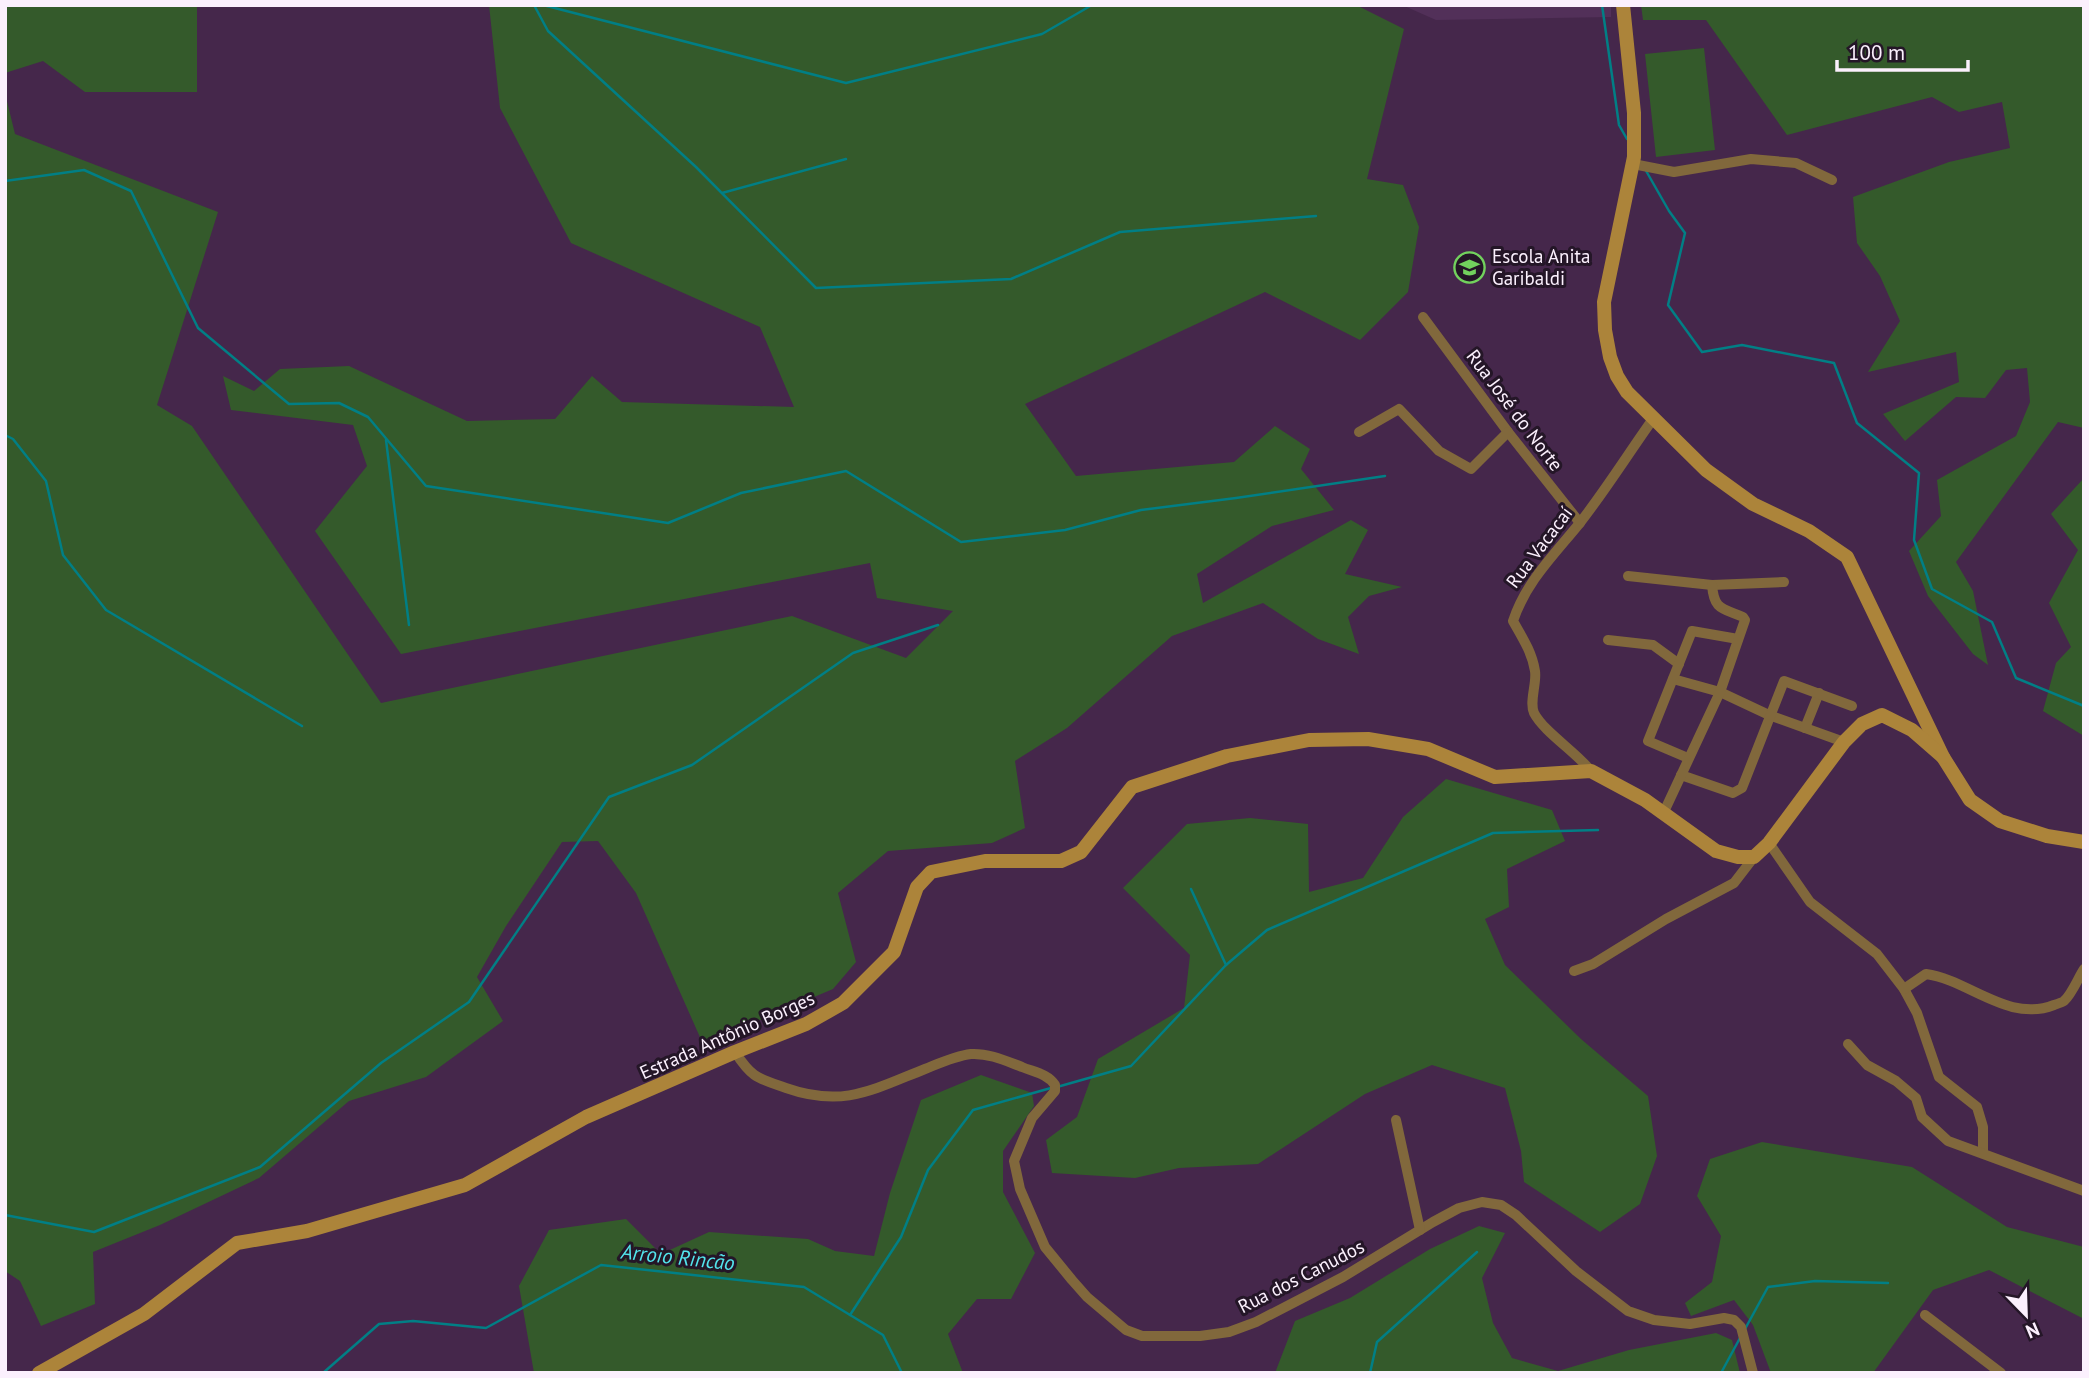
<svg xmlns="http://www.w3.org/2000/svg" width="2089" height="1378" viewBox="0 0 2089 1378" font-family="'PT Sans',sans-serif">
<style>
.built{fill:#523059}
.green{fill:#345a2b}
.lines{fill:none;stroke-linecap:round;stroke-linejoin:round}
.stream{stroke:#017f85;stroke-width:2.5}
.street{stroke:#81683c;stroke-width:10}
.secondary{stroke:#ac843a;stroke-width:14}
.labels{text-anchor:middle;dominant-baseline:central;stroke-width:6;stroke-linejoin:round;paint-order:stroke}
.poi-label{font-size:19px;fill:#fbf0fd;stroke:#241627;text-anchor:start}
.street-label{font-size:19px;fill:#fbf0fd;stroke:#241627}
.water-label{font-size:21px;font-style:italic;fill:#53e4ec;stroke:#241627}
</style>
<rect width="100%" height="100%" fill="#45274b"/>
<polygon class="built" points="1402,5 1611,5 1611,17 1436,20"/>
<g class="green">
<polygon points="5,5 197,5 197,92 85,92 43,61 5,73"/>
<polygon points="489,5 1356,5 1404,29 1367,179 1403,185 1419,227 1408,292 1360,340 1265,292 1025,404 1076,476 1234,462 1275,426 1310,449 1301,469 1334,510 1272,526 1197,574 1203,603 1351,520 1368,530 1345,574 1402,587 1369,596 1348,617 1359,654 1318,639 1263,603 1172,636 1067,728 1015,761 1025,828 992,843 888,851 838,893 856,962 833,989 703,1044 636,893 598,841 562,842 506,926 477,977 503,1021 426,1077 349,1101 259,1178 160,1225 93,1252 95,1304 41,1326 20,1281 5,1271 5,93 15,134 218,212 157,405 192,426 381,703 792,616 906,658 953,611 877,598 870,563 401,654 315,531 367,466 353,425 231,410 223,376 254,391 280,369 349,366 467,421 555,419 592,376 622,402 794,407 760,327 571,243 500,108"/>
<polygon points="1641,5 2084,5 2084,428 2058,422 1956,562 1973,591 1988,665 1973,654 1928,596 1909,551 1941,516 1937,480 2016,436 2030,402 2027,368 2006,370 1985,398 1956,397 1905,441 1883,414 1959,382 1956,352 1868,372 1900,321 1880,276 1857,243 1853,197 1949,162 2010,148 2002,102 1959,112 1932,97 1787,135 1706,20 1643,20"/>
<polygon points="1704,48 1715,150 1656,157 1645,54"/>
<polygon points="2084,478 2084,736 2043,711 2056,663 2071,647 2049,603 2078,550 2051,514"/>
<polygon points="1446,779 1552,810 1565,841 1507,869 1509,907 1485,919 1505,965 1581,1039 1648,1096 1657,1156 1640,1204 1600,1232 1524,1182 1521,1151 1505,1088 1432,1065 1365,1094 1258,1164 1179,1168 1135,1178 1052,1173 1046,1140 1077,1117 1098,1059 1184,1008 1190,955 1123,888 1187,824 1250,818 1308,824 1309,892 1363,878 1403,817"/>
<polygon points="981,1075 1032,1093 1034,1106 1003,1151 1003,1192 1035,1253 1011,1299 977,1299 948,1334 963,1373 534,1373 519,1286 549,1230 626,1219 661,1254 709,1232 808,1239 835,1251 874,1256 890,1193 921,1100"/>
<polygon points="1762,1142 1912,1167 2007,1227 2084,1247 2084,1319 1989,1270 1933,1290 1873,1373 1771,1373 1753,1325 1734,1300 1691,1316 1685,1303 1712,1282 1721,1236 1697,1196 1710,1159"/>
<polygon points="1479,1226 1505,1233 1482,1278 1493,1323 1512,1358 1558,1371 1629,1350 1716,1333 1732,1340 1740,1373 1275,1373 1295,1321 1350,1298 1430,1249"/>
</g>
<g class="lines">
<g class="stream">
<polyline points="534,5 548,31 696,167 816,288 1011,279 1120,232 1316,216"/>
<polyline points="543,5 846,83 1042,34 1092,5"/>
<polyline points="1602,5 1619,125 1627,139"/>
<polyline points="1645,169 1669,211 1685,233 1668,305 1702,352 1742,345 1834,363 1857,423 1919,473 1914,540 1932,589 1992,622 2016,678 2084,706"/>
<polyline points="5,181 84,170 131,191 198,328 289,404 339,403 368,417 426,486 668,523 741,493 846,471 961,542 1065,530 1141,510 1236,498 1385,476"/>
<polyline points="722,193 846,159"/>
<polyline points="5,435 13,439 46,481 63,555 106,610 302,726"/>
<polyline points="386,440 409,625"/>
<polyline points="1191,889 1226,965"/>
<polyline points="1057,1087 1131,1066 1226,965 1267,930 1493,833 1598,830"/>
<polyline points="5,1215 94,1232 260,1167 381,1063 469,1002 609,797 692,765 853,653 938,625"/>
<polyline points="850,1315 901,1237 928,1170 973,1110 1051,1088"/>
<polyline points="1745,1329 1768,1287 1815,1281 1888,1283"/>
<polyline points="323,1373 379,1324 413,1321 486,1328 601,1265 804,1287 883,1335 902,1373"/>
<polyline points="1370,1373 1377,1342 1477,1252"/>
<polyline points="1721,1373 1740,1338"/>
</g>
<g class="street">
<polyline points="1633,164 1674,172 1751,159 1796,163 1832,180"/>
<polyline points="1423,317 1508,432 1580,523"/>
<polyline points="1359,432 1399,409 1439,451 1471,469 1508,432"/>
<polyline points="1628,576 1712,585 1784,582"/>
<polyline points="1608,640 1653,645 1679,664"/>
<polyline points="1673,679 1720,692 1769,715 1844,742"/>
<polyline points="1805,728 1819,693"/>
<polyline points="1688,758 1648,741 1692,631 1738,639"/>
<path d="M1591 771C1576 752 1544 732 1534 713 1529 702 1537 683 1535 671 1532 652 1522 637 1513 621 1526 582 1553 556 1579 524 1605 491 1628 454 1653 419"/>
<polyline points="1681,775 1733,793 1742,788 1784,681 1852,706"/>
<path d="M1663 814 1720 692 1745 620 1743 617C1722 608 1714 610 1712 585"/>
<polyline points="1769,843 1810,902 1877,954 1904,989 1917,1013 1939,1077 1977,1107 1983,1127 1983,1153"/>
<polyline points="1574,971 1593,964 1666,919 1734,883 1754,857"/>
<path d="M1904 989 1926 974C1969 980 2008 1023 2054 1005 2054 1005 2063 1002 2064 1001 2072 994 2078 978 2084 969"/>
<polyline points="1848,1044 1867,1065 1896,1081 1916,1098 1922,1117 1948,1141 2084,1191"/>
<path d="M735 1052C752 1078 757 1078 786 1088 843 1108 872 1090 925 1069 940 1063 955 1056 971 1054 989 1053 1006 1061 1022 1067 1034 1072 1048 1074 1055 1085V1091L1032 1118 1014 1161 1020 1189 1045 1247 1072 1280 1087 1297 1126 1330 1142 1336H1200L1229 1332 1256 1322 1343 1277 1433 1222 1459 1208 1482 1202 1501 1205 1516 1215 1576 1271 1628 1311 1654 1320 1690 1324 1724 1318 1734 1320 1741 1327 1753 1373"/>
<polyline points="1396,1120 1420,1230"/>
<polyline points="1925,1315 2001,1373"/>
</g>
<g class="secondary">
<polyline points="1623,5 1634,113 1634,157 1604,302 1605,330 1610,357 1617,376 1627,392 1706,470 1753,504 1809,531 1847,557 1943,757 1970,800 2000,821 2047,836 2084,842"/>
<polyline points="39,1373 144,1314 237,1243 307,1231 465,1185 586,1117 735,1052 806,1024 843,1003 894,952 917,887 931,872 985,861 1061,861 1081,852 1132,787 1227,756 1309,740 1368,739 1428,749 1495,777 1591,771 1645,800 1716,851 1738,857 1754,857 1769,843 1844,742 1862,724 1882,715 1912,730 1943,757"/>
</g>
</g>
<defs>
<symbol id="school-ring" viewBox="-11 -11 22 22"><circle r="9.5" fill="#241627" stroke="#72d25d" stroke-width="1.5"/><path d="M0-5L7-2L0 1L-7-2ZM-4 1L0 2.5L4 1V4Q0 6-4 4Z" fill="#72d25d"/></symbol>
</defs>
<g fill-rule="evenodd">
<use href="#school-ring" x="1452" y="250" width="35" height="35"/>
</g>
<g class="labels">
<g class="poi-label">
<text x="1492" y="256">Escola Anita<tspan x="1492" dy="22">Garibaldi</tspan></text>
</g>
<g class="street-label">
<text transform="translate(1515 410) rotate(53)">Rua José do Norte</text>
<text transform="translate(1539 547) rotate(-53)">Rua Vacacaí</text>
<text transform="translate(727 1035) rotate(-24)">Estrada Antônio Borges</text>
<text transform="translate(1301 1276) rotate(-27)">Rua dos Canudos</text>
</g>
<g class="water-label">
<text transform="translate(678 1257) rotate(6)">Arroio Rincão</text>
</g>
</g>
<rect width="2089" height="1378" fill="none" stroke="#fbf0fd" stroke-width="14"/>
<g transform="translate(2026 1315) rotate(157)" stroke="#241627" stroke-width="5" paint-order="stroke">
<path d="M0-5L12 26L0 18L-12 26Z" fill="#fbf0fd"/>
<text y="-10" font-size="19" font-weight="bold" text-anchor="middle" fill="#fbf0fd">N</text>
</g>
<path d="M1837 60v10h131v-10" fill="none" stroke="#fbf0fd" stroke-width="3.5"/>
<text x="1848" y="60" font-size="21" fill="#fbf0fd" stroke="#241627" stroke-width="5" paint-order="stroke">100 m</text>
</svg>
